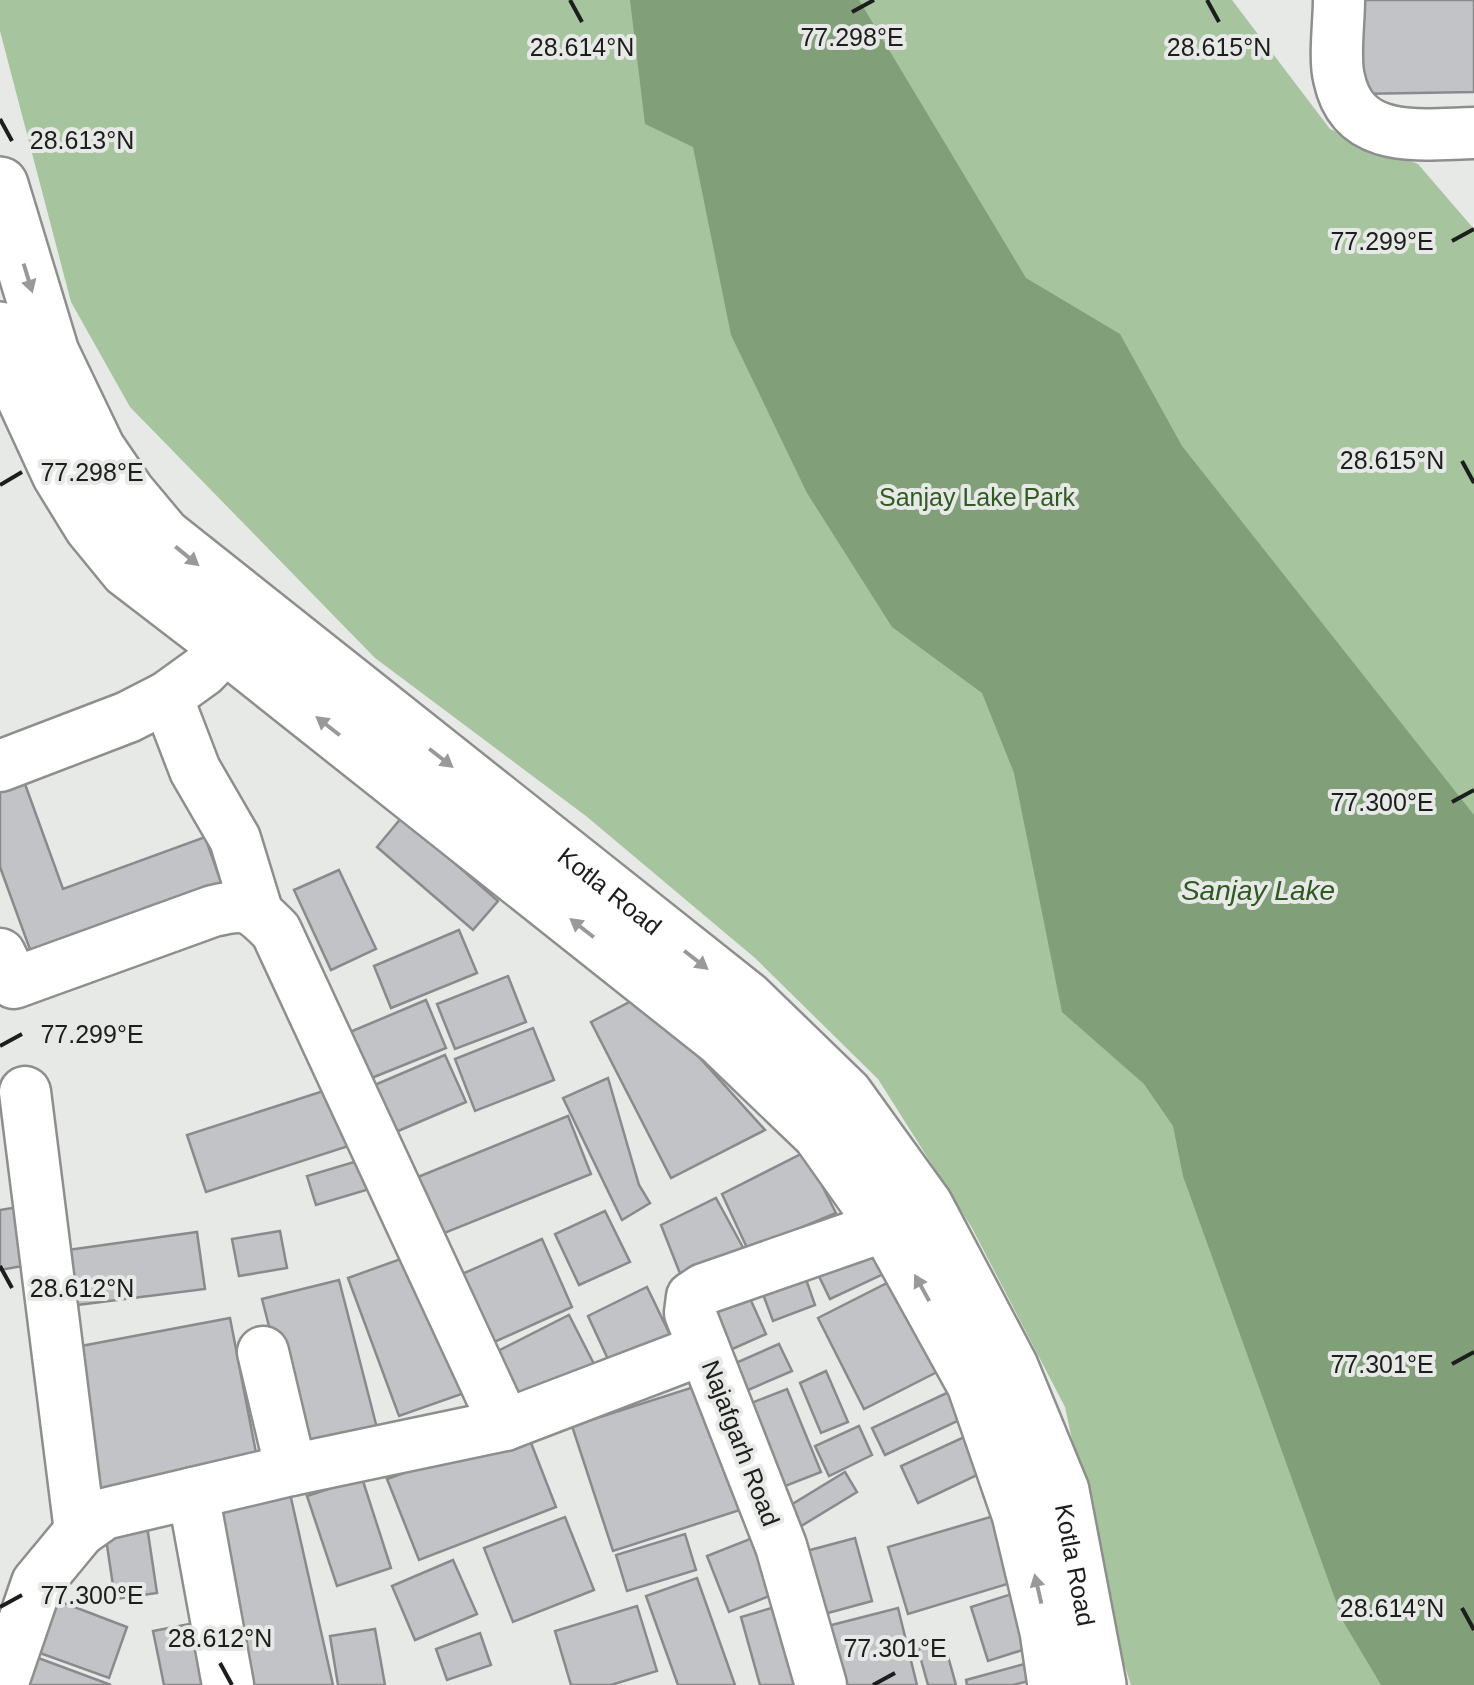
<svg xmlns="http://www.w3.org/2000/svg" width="1474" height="1685" viewBox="0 0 1474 1685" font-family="Helvetica,sans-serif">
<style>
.green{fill:#a6c49e}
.water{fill:#819f78}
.building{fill:#c2c3c6;stroke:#8a8a8d;stroke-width:2.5}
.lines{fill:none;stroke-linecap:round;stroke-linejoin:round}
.minor-casing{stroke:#8d8f8d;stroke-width:55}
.major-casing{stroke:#8d8f8d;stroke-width:60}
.minor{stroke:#fff;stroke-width:50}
.major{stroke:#fff;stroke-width:55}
.oneway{fill:#999}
.ticks{fill:none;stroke:#1c1d1c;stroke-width:4}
.labels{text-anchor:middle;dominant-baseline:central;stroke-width:8;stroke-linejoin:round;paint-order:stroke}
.park-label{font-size:25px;fill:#315b24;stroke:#e7e9e7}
.street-label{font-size:25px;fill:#1c1d1c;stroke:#e7e9e7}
.water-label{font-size:28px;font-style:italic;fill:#2f5921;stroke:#e7e9e7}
.ticks-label{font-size:25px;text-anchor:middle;fill:#1c1d1c;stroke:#e7e9e7;stroke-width:8;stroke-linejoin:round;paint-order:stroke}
</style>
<rect width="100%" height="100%" fill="#e7e9e7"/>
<polygon class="green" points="0,0 1232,0 1330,129 1418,164 1474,229 1474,1685 1131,1685 1114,1633 1065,1407 972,1228 878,1079 755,958 586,816 375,658 130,407 71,302 0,31"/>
<polygon class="water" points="630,0 859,0 1026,278 1120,334 1182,446 1474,815 1474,1685 1381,1685 1343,1621 1183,1176 1173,1126 1144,1084 1062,1012 1014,773 982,693 892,627 807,493 731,335 693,147 645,124"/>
<g class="building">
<polygon points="1354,0 1474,0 1474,92 1356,94"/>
<polygon points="21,773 63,889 205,837 226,896 36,966 0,867 0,781"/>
<polygon points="402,817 498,901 473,930 377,847"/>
<polygon points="339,870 376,949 331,970 294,890"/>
<polygon points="459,930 477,973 391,1008 374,966"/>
<polygon points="508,976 526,1022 455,1049 437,1004"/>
<polygon points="643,995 765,1130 671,1178 591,1022"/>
<polygon points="426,1000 446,1048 369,1079 350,1032"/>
<polygon points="533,1028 554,1080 475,1111 455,1059"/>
<polygon points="445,1055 466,1102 391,1134 370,1087"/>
<polygon points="608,1078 639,1185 650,1203 622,1220 563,1098"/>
<polygon points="342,1085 361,1142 206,1192 187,1135"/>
<polygon points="568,1116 591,1174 432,1238 408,1181"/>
<polygon points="805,1152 836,1213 748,1250 722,1194"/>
<polygon points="374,1156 383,1185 316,1205 307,1176"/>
<polygon points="716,1198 746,1253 681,1276 661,1225"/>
<polygon points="25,1206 34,1264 0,1270 0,1210"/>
<polygon points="605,1211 630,1262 579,1285 555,1234"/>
<polygon points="280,1231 287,1268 239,1276 232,1239"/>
<polygon points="197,1232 205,1289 61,1307 53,1252"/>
<polygon points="873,1236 890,1271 830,1299 813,1264"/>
<polygon points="542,1239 572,1307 492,1343 462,1274"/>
<polygon points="420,1252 470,1391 399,1416 348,1278"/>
<polygon points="801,1265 815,1305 773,1321 758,1281"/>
<polygon points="895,1279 941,1370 864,1409 818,1318"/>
<polygon points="339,1280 378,1432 301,1451 262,1299"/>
<polygon points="647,1287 673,1341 613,1370 588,1316"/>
<polygon points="748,1294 766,1334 719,1355 701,1315"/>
<polygon points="569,1315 596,1368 521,1406 494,1353"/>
<polygon points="230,1318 258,1463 93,1495 65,1349"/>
<polygon points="779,1344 792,1371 741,1393 729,1366"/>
<polygon points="826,1371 848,1422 821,1433 800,1383"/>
<polygon points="703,1384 743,1509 613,1551 572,1426"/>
<polygon points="787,1389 821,1472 770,1492 736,1409"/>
<polygon points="951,1391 964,1418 885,1455 872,1428"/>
<polygon points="859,1426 872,1455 829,1476 815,1446"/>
<polygon points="526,1430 556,1507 419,1560 387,1479"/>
<polygon points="973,1433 990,1469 918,1503 901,1466"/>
<polygon points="845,1472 857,1492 798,1528 786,1508"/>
<polygon points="362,1478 391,1568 337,1586 307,1496"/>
<polygon points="289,1489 333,1685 247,1685 207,1506"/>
<polygon points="1004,1513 1024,1579 908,1614 888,1547"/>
<polygon points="565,1517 594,1590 513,1622 484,1548"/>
<polygon points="147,1526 157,1593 115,1599 105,1532"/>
<polygon points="685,1534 696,1570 627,1591 616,1555"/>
<polygon points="760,1535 782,1591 729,1612 707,1556"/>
<polygon points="855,1538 872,1601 817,1616 799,1553"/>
<polygon points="453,1560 477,1614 415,1640 392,1586"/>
<polygon points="697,1578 735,1685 678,1685 646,1596"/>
<polygon points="1018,1592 1035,1646 988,1661 971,1607"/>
<polygon points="56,1600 127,1627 109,1678 37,1652"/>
<polygon points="785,1604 809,1685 760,1685 741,1617"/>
<polygon points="637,1606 657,1671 611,1685 571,1685 555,1631"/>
<polygon points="898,1608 917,1685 839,1685 824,1627"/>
<polygon points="195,1623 207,1685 164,1685 153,1631"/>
<polygon points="375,1629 385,1685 338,1685 330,1636"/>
<polygon points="480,1633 491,1665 447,1680 436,1649"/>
<polygon points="944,1642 956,1685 928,1685 918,1649"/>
<polygon points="22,1652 111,1685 10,1685"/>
<polygon points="1035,1661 1040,1678 1013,1685 967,1685 966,1680"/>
</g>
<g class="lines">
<defs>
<g id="minor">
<path d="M1339 0C1339 22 1334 58 1339 78 1353 146 1420 134 1474 133"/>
<polyline points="167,697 195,770 235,839 257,911"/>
<polyline points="0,766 128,717 167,697 203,671 255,617"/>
<path d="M0 954 14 983 213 911C248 903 251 906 276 931L505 1425"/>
<polyline points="25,1092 80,1531"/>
<polyline points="263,1352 291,1470"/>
<polyline points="193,1493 228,1685"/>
<polyline points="2,1685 37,1583 80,1531 104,1514 291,1470 505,1425 704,1349"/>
<polyline points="821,1685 781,1546 690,1313 692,1297 704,1289 885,1226"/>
</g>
<g id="major">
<path id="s1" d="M0 185 51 353 97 449 127 493 163 536 746 999 845 1095 925 1206 1010 1367 1061 1491 1098 1685"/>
<polyline points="0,330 12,370 60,474 92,526 128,570 227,646 721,1038 820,1133 895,1239 975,1384 1020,1514 1048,1631 1056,1685"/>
</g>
</defs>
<use href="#minor" class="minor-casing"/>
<use href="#major" class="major-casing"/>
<use href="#minor" class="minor"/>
<use href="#major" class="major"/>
</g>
<defs><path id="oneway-solid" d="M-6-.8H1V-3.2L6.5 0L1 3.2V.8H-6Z" transform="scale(2.5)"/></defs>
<g class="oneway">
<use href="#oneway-solid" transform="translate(28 278) rotate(73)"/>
<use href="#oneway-solid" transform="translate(187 556) rotate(39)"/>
<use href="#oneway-solid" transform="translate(328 726) rotate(-142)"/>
<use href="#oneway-solid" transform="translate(441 758) rotate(38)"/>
<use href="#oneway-solid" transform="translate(582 928) rotate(-142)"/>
<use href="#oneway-solid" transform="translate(696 960) rotate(38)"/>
<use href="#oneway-solid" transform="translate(922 1288) rotate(-119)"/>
<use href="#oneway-solid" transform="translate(1038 1589) rotate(-103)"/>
</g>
<path class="ticks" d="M570 0 582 22M1207 0 1219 22M852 12 874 0M0 119 12 141M1452 241 1474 229M1462 461 1474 483M0 485 22 472M1452 802 1474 790M0 1046 22 1034M0 1266 12 1288M1452 1364 1474 1352M0 1607 22 1595M1462 1608 1474 1630M220 1663 232 1685M873 1685 895 1673"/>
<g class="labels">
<g class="park-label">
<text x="977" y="497">Sanjay Lake Park</text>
</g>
<g class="street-label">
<text stroke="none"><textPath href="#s1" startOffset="962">Kotla Road</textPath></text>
<text transform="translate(741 1443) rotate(69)">Najafgarh Road</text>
<text stroke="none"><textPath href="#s1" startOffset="1802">Kotla Road</textPath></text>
</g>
<g class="water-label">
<text x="1258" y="890">Sanjay Lake</text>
</g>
</g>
<g class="ticks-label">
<text x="852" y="46">77.298°E</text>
<text x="582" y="56">28.614°N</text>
<text x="1219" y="56">28.615°N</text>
<text x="82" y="149">28.613°N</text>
<text x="1382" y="250">77.299°E</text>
<text x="1392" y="469">28.615°N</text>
<text x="92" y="481">77.298°E</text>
<text x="1382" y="811">77.300°E</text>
<text x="92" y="1043">77.299°E</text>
<text x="82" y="1297">28.612°N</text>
<text x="1382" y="1373">77.301°E</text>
<text x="92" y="1604">77.300°E</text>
<text x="1392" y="1617">28.614°N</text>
<text x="220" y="1647">28.612°N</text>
<text x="895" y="1657">77.301°E</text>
</g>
</svg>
